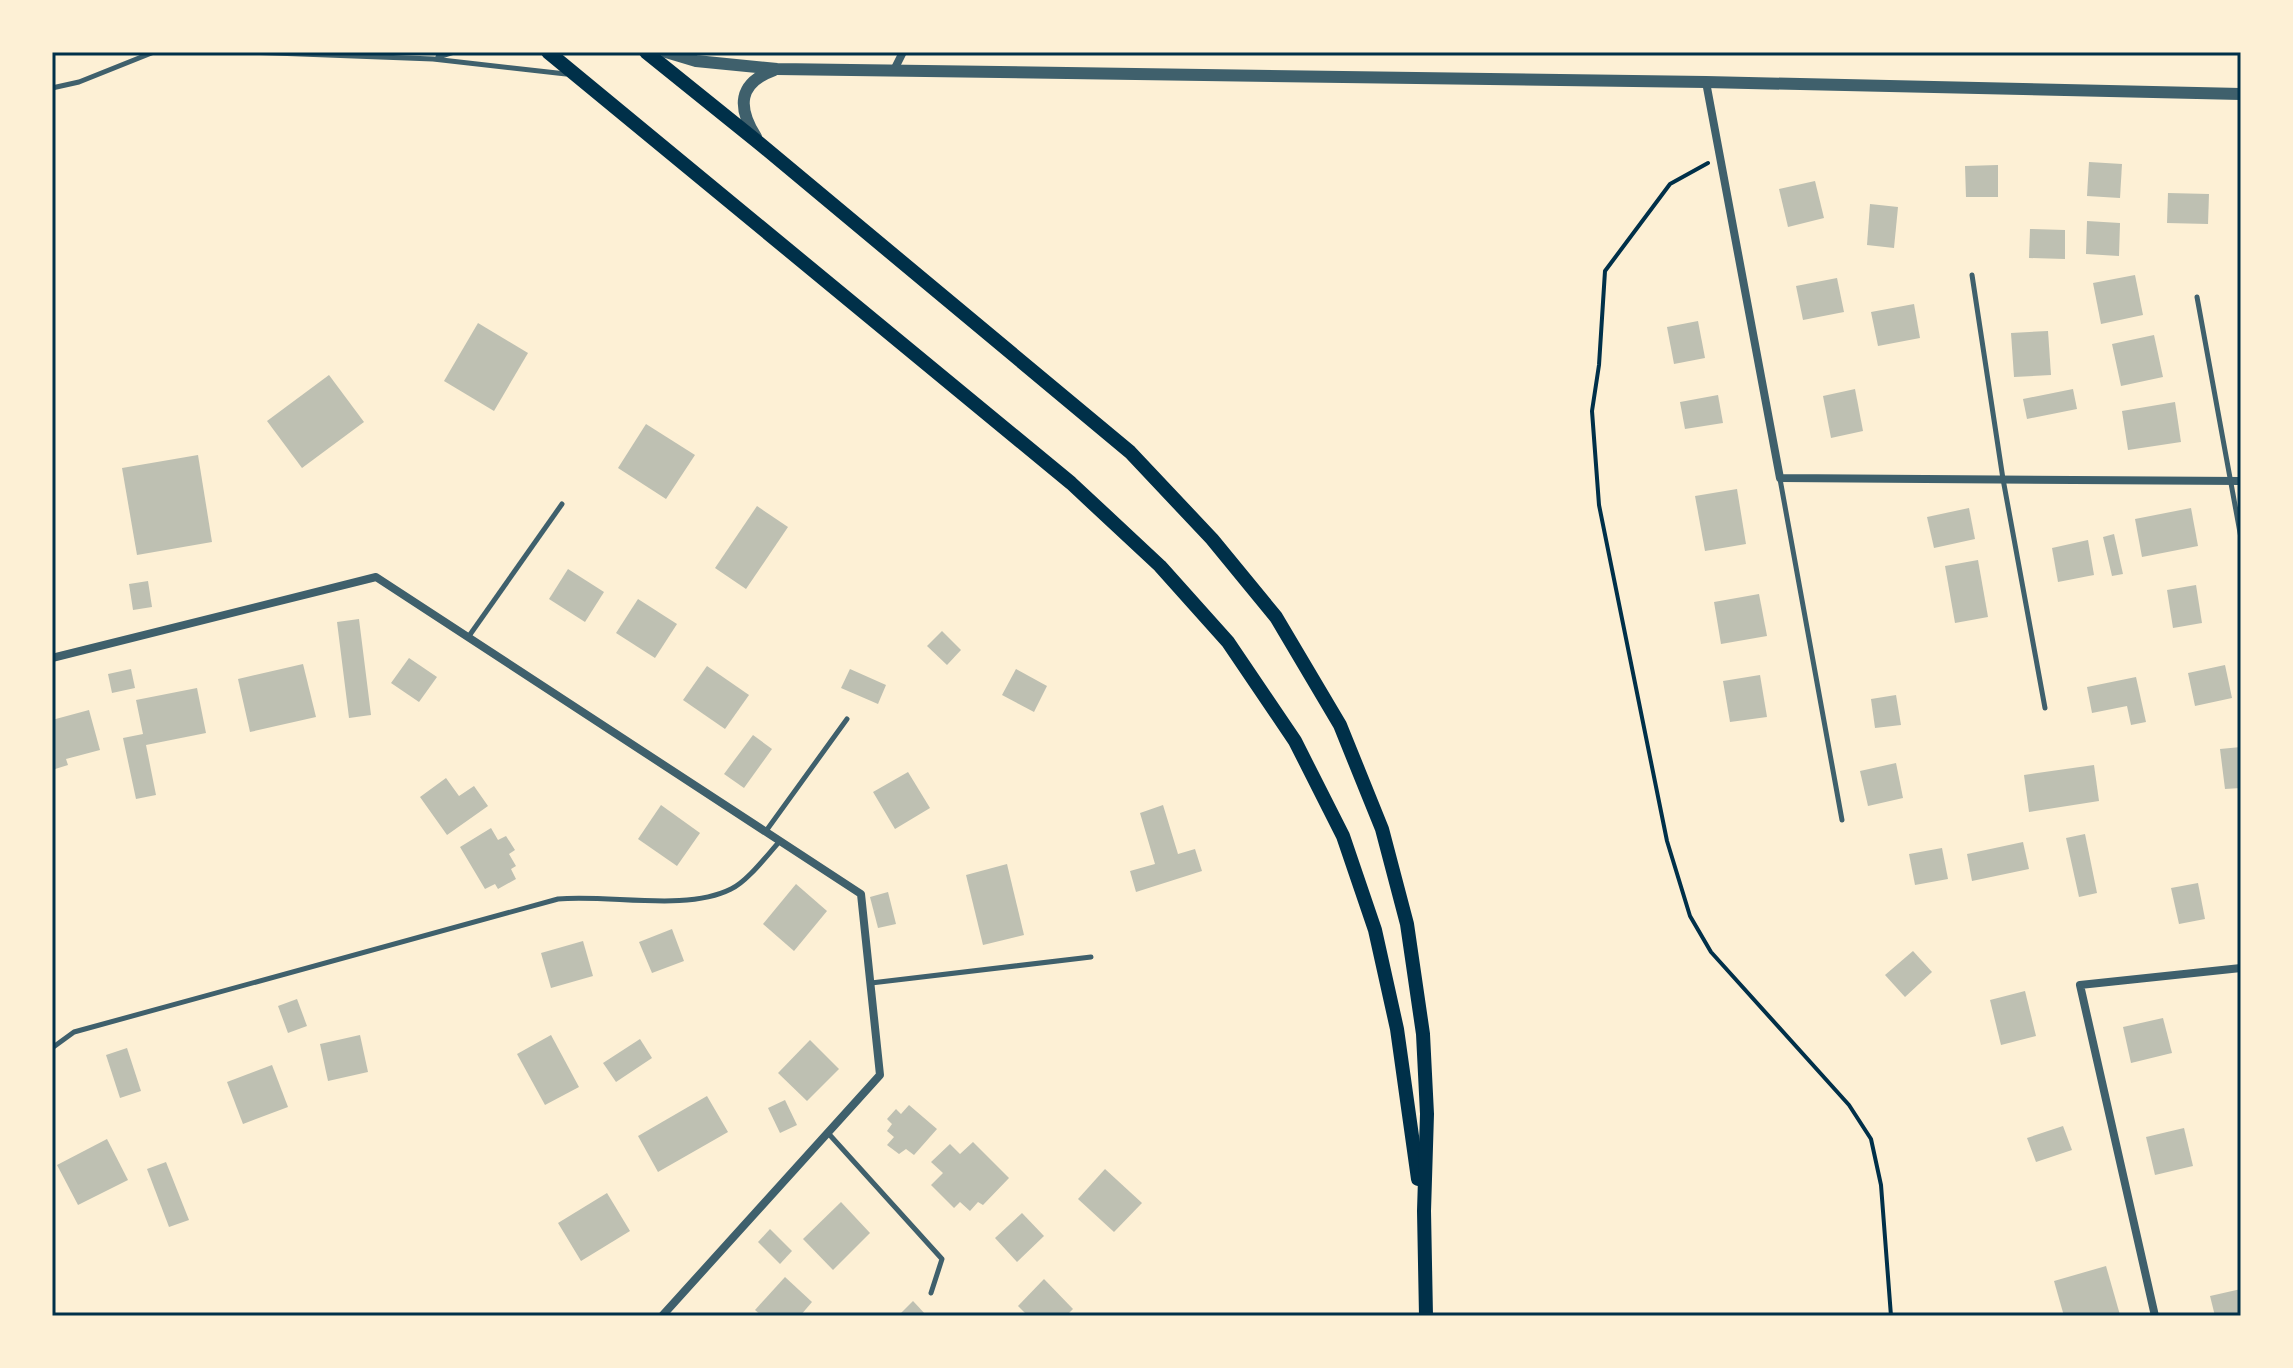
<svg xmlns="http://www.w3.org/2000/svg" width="2293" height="1368" viewBox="0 0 2293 1368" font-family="Barlow,sans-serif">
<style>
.building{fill:#bec0b2}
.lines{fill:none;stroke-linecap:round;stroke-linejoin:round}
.path{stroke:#003049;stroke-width:4}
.service{stroke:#3f606c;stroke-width:5}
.minor{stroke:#3f606c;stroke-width:8}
.tertiary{stroke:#3f606c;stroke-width:12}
.secondary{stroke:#003049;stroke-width:14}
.neatline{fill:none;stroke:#003049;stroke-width:3}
</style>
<rect width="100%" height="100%" fill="#fdf0d5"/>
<g class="building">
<polygon points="2089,162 2122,164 2120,198 2087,196"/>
<polygon points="1998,165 1998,197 1966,197 1965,166"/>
<polygon points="1815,181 1824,218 1788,227 1779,189"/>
<polygon points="2168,193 2209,194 2208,224 2167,223"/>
<polygon points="1870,204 1898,207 1894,248 1867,245"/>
<polygon points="2087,221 2120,223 2119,256 2086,254"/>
<polygon points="2030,229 2065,230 2065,259 2029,258"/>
<polygon points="2135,275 2143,315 2101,324 2093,283"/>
<polygon points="1837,278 1844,312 1803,320 1796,286"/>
<polygon points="1914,304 1920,338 1878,346 1871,312"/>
<polygon points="1698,321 1705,358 1674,364 1667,327"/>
<polygon points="478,323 528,353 494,411 444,381"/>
<polygon points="2048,331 2051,375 2014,377 2011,333"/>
<polygon points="2154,335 2163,377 2121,386 2112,344"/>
<polygon points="329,375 364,422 302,468 267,421"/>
<polygon points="1855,389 1863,431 1831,438 1823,396"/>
<polygon points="2073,389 2077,409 2027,419 2023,399"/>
<polygon points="1718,395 1723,423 1685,429 1680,402"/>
<polygon points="2175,402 2181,442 2128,450 2122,411"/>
<polygon points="646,424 695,455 666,499 618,468"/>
<polygon points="198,455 212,542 137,555 122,468"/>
<polygon points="1737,489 1746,544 1705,551 1695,496"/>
<polygon points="757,506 788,527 746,589 715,568"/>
<polygon points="1969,508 1975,539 1934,548 1927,517"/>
<polygon points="2191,508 2198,546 2142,557 2135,519"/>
<polygon points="2114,534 2123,574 2112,576 2103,537"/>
<polygon points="2088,540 2094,575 2058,582 2052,548"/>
<polygon points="1978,560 1988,617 1955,623 1945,566"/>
<polygon points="568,569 604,592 585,622 549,599"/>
<polygon points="148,581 152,607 133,610 129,584"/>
<polygon points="2196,585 2202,623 2173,628 2167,590"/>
<polygon points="1759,594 1767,636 1721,644 1714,602"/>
<polygon points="638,599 677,624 655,658 616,633"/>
<polygon points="359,619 371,715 349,718 337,622"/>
<polygon points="942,631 961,650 947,665 927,646"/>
<polygon points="409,658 437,677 419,702 391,683"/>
<polygon points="303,664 316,717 250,732 238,679"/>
<polygon points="2225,665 2232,698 2195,706 2188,673"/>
<polygon points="707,666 749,695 725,729 683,700"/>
<polygon points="131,669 135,688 112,693 108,674"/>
<polygon points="850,669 886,685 878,704 841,688"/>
<polygon points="1016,669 1047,686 1034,712 1002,695"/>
<polygon points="1760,675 1767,717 1730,722 1723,681"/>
<polygon points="2136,677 2146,722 2131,725 2127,706 2092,713 2087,687"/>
<polygon points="197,688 206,733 146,745 156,795 136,799 123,738 143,734 136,700"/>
<polygon points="1896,695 1901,725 1875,728 1871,699"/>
<polygon points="89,710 100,750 66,759 68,765 52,770 52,720"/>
<polygon points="753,735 772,749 744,788 724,774"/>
<polygon points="2241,747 2241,788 2225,789 2220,749"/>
<polygon points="1896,763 1903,798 1868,806 1860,771"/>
<polygon points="2094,765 2099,801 2029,812 2024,775"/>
<polygon points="908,772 930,808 895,829 873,792"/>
<polygon points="446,778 459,796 474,786 488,806 447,835 420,797"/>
<polygon points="661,805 700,833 677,866 638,839"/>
<polygon points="1163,805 1178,854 1195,849 1202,871 1136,892 1130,871 1155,864 1140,813"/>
<polygon points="491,828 498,840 506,836 515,850 509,854 516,866 511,869 516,879 498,889 495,884 485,889 460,847"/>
<polygon points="2085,834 2097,893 2079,897 2066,838"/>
<polygon points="2023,842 2029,869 1972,881 1967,854"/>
<polygon points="1942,848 1948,879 1915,885 1909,854"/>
<polygon points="1007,864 1024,935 983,945 966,875"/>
<polygon points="2198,883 2205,919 2179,924 2171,888"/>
<polygon points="796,884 827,911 794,951 763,924"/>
<polygon points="888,892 896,924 878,928 870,897"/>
<polygon points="672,929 684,961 652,973 639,942"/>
<polygon points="583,941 593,976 551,988 541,953"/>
<polygon points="1913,951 1932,972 1905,997 1885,975"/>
<polygon points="2025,991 2036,1036 2001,1045 1990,1000"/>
<polygon points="297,999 307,1026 288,1033 278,1006"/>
<polygon points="2163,1018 2172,1053 2131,1063 2123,1027"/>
<polygon points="360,1035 368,1072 328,1081 320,1044"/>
<polygon points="551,1035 579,1087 545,1105 517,1054"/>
<polygon points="640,1039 652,1058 616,1082 603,1063"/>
<polygon points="810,1040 839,1069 807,1101 778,1073"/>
<polygon points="127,1048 141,1091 120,1098 106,1055"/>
<polygon points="272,1065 288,1107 243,1124 227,1082"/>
<polygon points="707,1096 728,1132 658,1172 638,1136"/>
<polygon points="785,1100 797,1125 780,1133 768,1108"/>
<polygon points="909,1105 937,1129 914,1155 906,1149 899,1154 887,1145 894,1137 887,1131 892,1124 887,1119 896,1109 901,1114"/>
<polygon points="2063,1126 2072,1150 2036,1162 2027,1138"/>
<polygon points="2184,1128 2193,1166 2155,1175 2146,1137"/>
<polygon points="107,1139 128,1180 78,1205 57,1165"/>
<polygon points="973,1142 1009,1178 983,1205 978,1202 970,1211 960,1202 954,1208 931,1185 943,1173 931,1162 950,1144 960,1154"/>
<polygon points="166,1162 189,1220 169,1227 147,1169"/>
<polygon points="1105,1169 1142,1203 1114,1232 1078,1199"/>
<polygon points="607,1193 630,1231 581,1261 558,1223"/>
<polygon points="841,1202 870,1233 833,1270 803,1239"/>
<polygon points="1022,1213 1044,1236 1017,1262 995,1238"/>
<polygon points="770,1229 792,1251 780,1264 758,1242"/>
<polygon points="2106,1266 2120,1315 2064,1316 2054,1281"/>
<polygon points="785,1277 812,1302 800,1316 762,1316 755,1310"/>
<polygon points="1044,1279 1073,1309 1066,1316 1028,1316 1018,1306"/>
<polygon points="2241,1289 2241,1315 2215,1316 2210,1296"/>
<polygon points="913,1301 927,1316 898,1316"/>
</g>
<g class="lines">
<polyline class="path" points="1708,163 1670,184 1605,271 1599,365 1592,411 1599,505 1667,841 1690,916 1711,952 1849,1105 1871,1139 1881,1185 1891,1316"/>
<g class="service">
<polyline points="248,52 433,59 566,74"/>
<polyline points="438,57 454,52"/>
<polyline points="52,88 79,82 154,52"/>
<polyline points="1972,275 2003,479 2045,708"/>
<polyline points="2197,297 2241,538"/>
<polyline points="1780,479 1842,820"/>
<polyline points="469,636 562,504"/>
<polyline points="766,831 847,719"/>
<polyline points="871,983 1091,957"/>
<path d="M52 1048 74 1032 558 899C610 894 685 912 731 889 747 882 768 854 780 841"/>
<polyline points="828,1133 942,1259 931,1293"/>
</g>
<g class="minor">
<polyline points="894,70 903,52"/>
<polyline points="1706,82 1780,478 2241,481"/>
<polyline points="52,658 376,577 861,894 880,1075 662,1316"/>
<polyline points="2155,1316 2080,985 2241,968"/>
</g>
<g class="tertiary">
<polyline points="666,52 696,61 777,69 1706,82 2241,94"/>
<path d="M756 137C737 107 738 83 774 70"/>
</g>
<g class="secondary">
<polyline points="548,52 1071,483 1160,566 1228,642 1295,741 1343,836 1375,930 1397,1029 1418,1179"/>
<polyline points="646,52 759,143 1130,452 1212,539 1276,617 1340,725 1382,829 1407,924 1423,1034 1427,1114 1424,1211 1426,1316"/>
</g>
</g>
<rect width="2293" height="1368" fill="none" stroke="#fdf0d5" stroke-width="108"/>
<rect x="54" y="54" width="2185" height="1260" class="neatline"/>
</svg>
